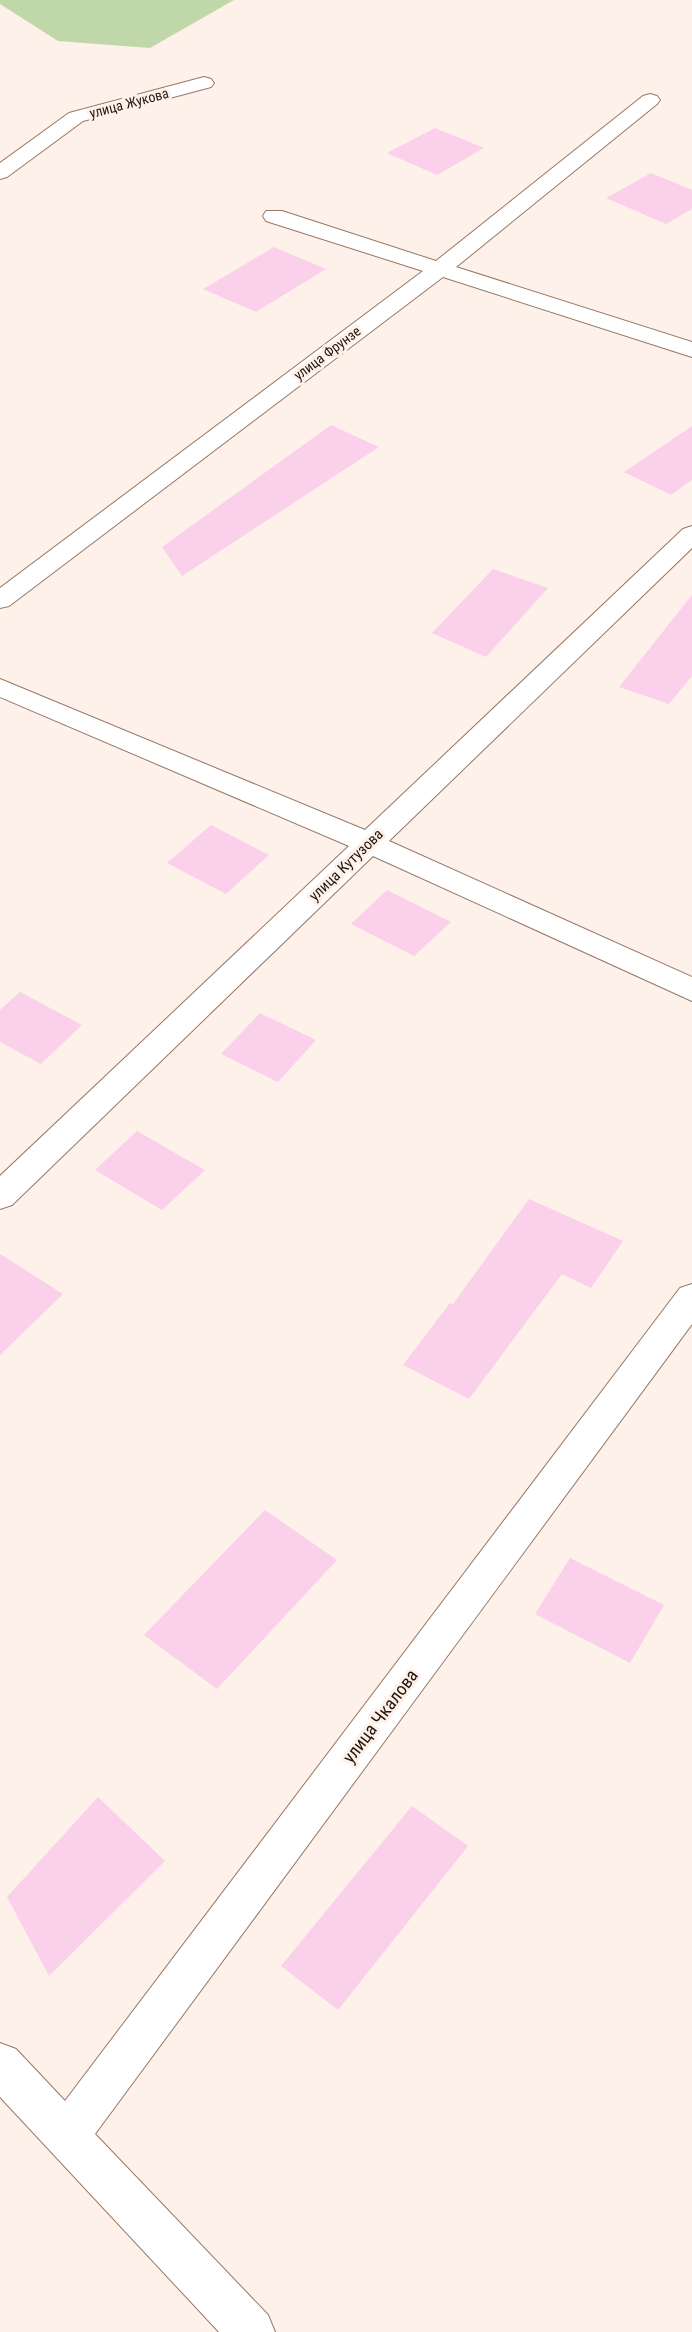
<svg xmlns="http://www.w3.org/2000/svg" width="692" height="2332" viewBox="0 0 692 2332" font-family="'Roboto Condensed',sans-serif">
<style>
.green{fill:#c0d8a9}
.building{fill:#fbd0eb}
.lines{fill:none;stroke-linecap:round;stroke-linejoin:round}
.minor-casing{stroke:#967867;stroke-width:2}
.minor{fill:#fff;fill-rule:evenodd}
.labels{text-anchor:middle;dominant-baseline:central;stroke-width:6;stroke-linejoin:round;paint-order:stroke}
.far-street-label{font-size:14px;fill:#221710;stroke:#fef1e9}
.street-label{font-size:15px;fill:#221710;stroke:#fef1e9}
.near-street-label{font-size:18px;fill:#221710;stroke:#fef1e9}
</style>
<rect width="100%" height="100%" fill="#fef1e9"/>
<polygon class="green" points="0,0 234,0 150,48 58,41 0,4"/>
<g class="building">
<polygon points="435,128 484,148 437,175 387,153"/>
<polygon points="651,173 692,190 692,209 666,224 606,198"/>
<polygon points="274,247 326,269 256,312 203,289"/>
<polygon points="331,425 379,447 182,576 162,547"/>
<polygon points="692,426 692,480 671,495 624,472"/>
<polygon points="493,569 548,588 486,657 432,633"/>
<polygon points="692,595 692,676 669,704 619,687"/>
<polygon points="211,825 269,855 226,894 167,863"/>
<polygon points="387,890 451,922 414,956 351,924"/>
<polygon points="20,992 82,1025 41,1064 0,1042 0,1010"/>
<polygon points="260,1013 316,1040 278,1082 221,1054"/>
<polygon points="137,1131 205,1170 162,1210 95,1170"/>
<polygon points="529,1199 623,1241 591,1288 562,1274 469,1399 403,1365 450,1303 453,1304"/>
<polygon points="0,1254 63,1294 0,1355"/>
<polygon points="265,1510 337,1560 217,1689 144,1635"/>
<polygon points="570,1558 664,1605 630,1663 535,1614"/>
<polygon points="98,1797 165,1861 49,1976 7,1897"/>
<polygon points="412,1806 468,1846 338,2010 281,1966"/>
</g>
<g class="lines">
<defs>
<g id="minor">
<polygon points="204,77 211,79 214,83 211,87 83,121 7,177 0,179 0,163 69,113"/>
<polygon points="650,94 657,96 660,100 657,104 456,267 692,342 692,357 443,277 9,606 0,608 0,588 423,271 266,221 263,216 266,211 282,211 436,261 643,96"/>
<polygon points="692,526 692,548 389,841 692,977 692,1001 373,856 12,1205 0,1209 0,1176 349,846 0,697 0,679 365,830 683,529"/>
<polygon points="692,1284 692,1324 95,2134 268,2315 275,2332 219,2332 0,2097 0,2043 16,2049 65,2101 680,1288"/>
</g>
</defs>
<use href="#minor" class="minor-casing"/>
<use href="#minor" class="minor"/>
</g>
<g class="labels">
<g class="far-street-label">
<text transform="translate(129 103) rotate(-15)">улица Жукова</text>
<text transform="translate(327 353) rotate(-37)">улица Фрунзе</text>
</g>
<g class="street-label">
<text transform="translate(346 865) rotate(-44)">улица Кутузова</text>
</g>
<g class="near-street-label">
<text transform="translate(380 1716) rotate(-53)">улица Чкалова</text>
</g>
</g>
</svg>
